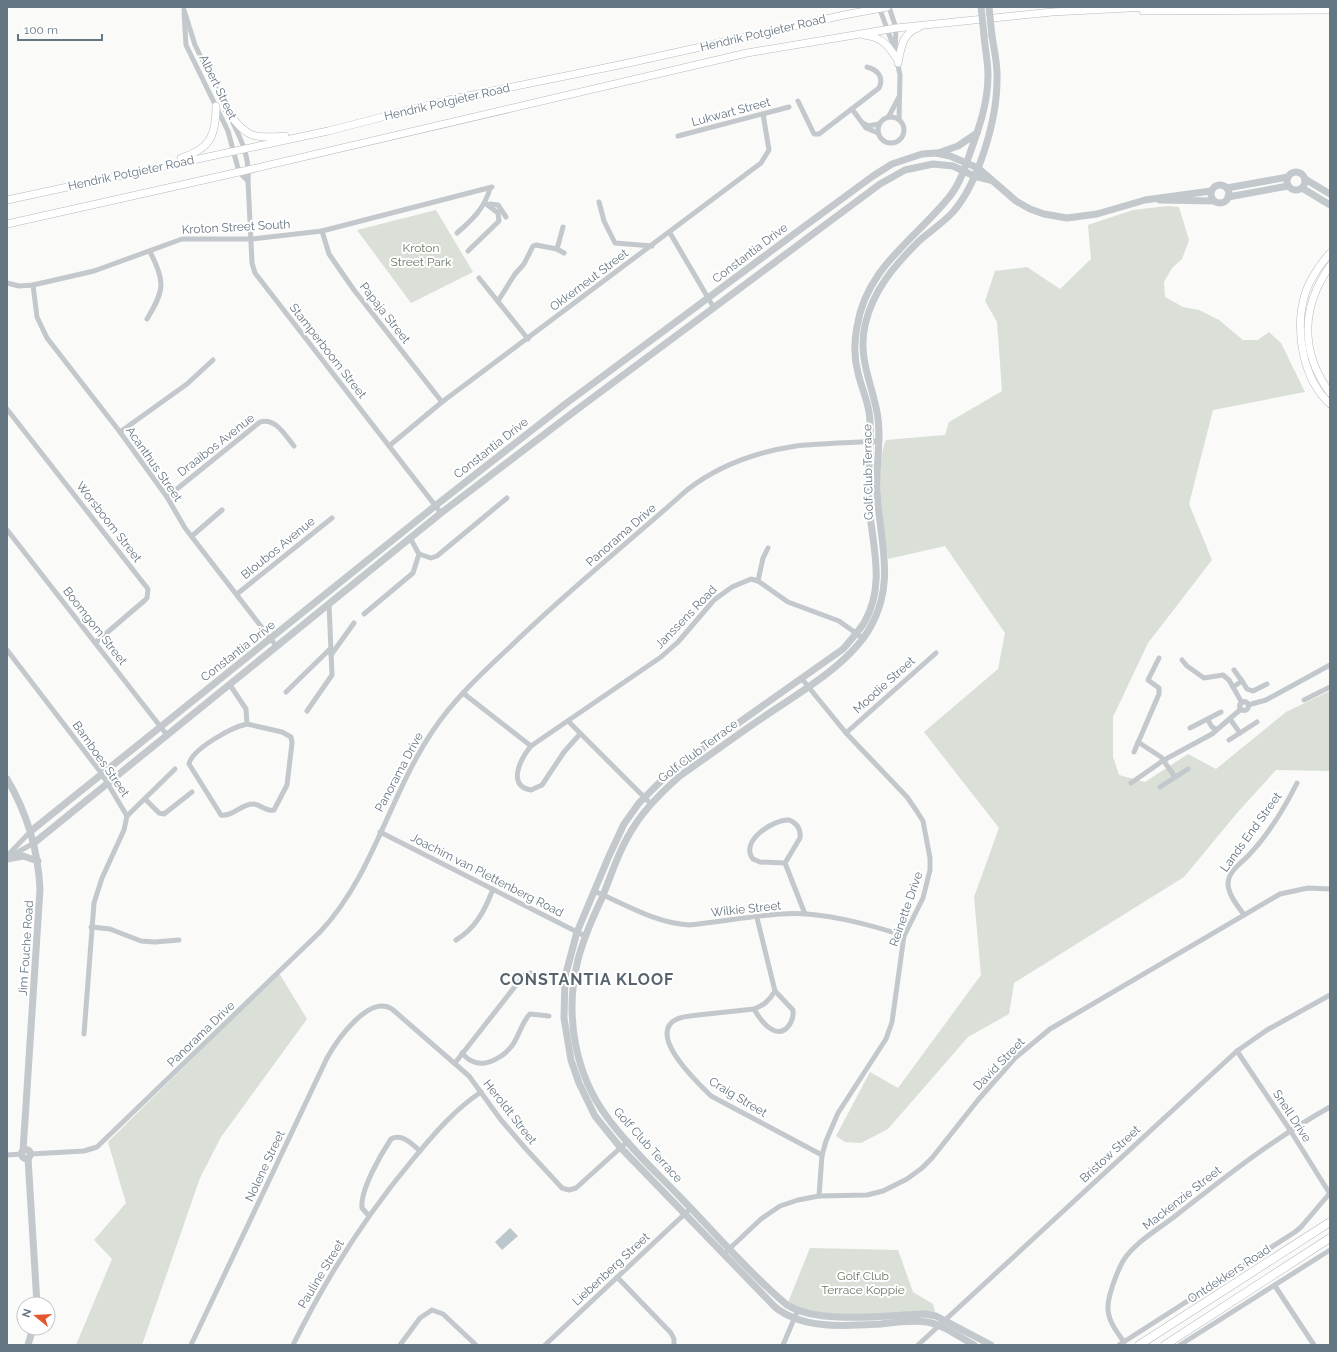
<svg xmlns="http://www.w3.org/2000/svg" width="1337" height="1352" viewBox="0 0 1337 1352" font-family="Raleway,sans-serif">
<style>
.green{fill:#dadfd7}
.water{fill:#bbc7cb}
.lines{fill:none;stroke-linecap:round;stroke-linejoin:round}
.secondary-casing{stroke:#b3babf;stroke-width:8}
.primary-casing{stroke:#b5babe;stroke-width:9}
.minor{stroke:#c3c8cc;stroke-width:5}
.tertiary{stroke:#c3c8cc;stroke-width:7}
.secondary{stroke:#fff;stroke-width:7}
.primary{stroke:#fff;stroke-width:8}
.tertiary-bridge{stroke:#c3c8cc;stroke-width:7}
.labels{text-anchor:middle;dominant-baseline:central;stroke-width:4;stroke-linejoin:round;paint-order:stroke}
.street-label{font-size:12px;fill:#657683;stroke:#fff}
.park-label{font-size:12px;fill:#687a64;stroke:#fff}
.district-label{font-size:16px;font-weight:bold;letter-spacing:1px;fill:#57646e;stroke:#fff}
</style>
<rect width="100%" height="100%" fill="#fafaf8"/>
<g class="green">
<path d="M1167 206 1179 207 1189 240 1182 259 1172 268 1164 282 1165 297 1183 307 1199 310 1219 320 1243 340H1258L1269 332 1281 343 1305 392 1213 410 1189 504 1212 560 1148 643 1113 717V757L1119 775 1145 782 1188 754 1216 769 1286 712 1330 691V771L1276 770 1237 813 1184 877 1014 983 1009 1014 968 1037 888 1129 861 1143 845 1142 836 1136 870 1072 898 1088 981 975 974 897 999 828 924 732 998 669 1005 633 945 546 888 559C884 528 874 468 886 440L945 435 949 422 1002 391 997 322 985 301 995 271 1027 267 1060 289 1091 259 1088 225 1133 210Z"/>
<polygon points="436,210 473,272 411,303 357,230"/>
<polygon points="279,973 307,1019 221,1137 200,1178 142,1345 76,1345 112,1259 94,1240 126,1203 108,1142"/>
<polygon points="810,1248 898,1250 913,1292 933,1304 936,1316 833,1316 787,1305"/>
</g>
<polygon class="water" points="510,1228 518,1236 502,1250 495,1242"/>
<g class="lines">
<defs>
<g id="secondary">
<polyline points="1143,11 1330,10"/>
<path d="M864 35C882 37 888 45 897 59"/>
<path d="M898 63C901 49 902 33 918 28"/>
<path d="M227 110C245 137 253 139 285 136"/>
<path d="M181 158C210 149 216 136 216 106"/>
<polyline points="7,200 328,131 448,100 624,64 844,15 887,7"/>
<polyline points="7,224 239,172 747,53 896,28 1052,12 1148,7"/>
<path d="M1330 253C1319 266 1308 281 1304 298 1295 332 1303 379 1330 404"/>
<path d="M1330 266C1301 307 1300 352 1330 393"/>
</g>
<g id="primary">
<polyline points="1139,1345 1330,1222"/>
<polyline points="1165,1345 1330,1238"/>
</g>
</defs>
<use href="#secondary" class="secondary-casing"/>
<use href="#primary" class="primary-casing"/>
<g class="minor">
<polyline points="879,7 896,53"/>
<polyline points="889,7 896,28 895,51"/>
<polyline points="184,10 195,45 228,112"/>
<polyline points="184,14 186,45 228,131 239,172 248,181"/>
<polyline points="897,61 900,75 899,119"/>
<path d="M798 101 814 134H819L879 88C884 77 878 70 867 67"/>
<polyline points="852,109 866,128 878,133"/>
<polyline points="889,116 899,97"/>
<circle cx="891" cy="130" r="13"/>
<path d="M232 121C242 141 250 158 248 181L252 263 255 273 441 513"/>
<polyline points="863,123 868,126 879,124"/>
<polyline points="678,136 789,107"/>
<polyline points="599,202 604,221 615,243 652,246"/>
<polyline points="490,204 498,205 506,217"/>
<polyline points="322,231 329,254 354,290 442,402"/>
<path d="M457 233C472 220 485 208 490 188"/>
<polyline points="670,233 714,308"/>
<polyline points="557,249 564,253"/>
<polyline points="468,251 499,221 498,213 485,203"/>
<polyline points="479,278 528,339"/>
<polyline points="7,283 19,286 33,285 94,271 182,239 252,239 322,231 492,187"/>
<polyline points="33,285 37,317 47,338 120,432 167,497 185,528 277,647"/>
<polyline points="498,301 515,274 524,264 533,246 536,245 557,249 563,227"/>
<path d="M147 319C164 291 166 282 150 252"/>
<polyline points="7,409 148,589 147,598 144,601 96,642"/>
<polyline points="120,432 187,384 213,360"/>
<polyline points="389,446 442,402 761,163 769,150 763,114"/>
<path d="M167 497 260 422C275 417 285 435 294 446"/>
<polyline points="7,530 167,735"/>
<polyline points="192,536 222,510"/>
<polyline points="419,554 431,558 437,556 507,498"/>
<polyline points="758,581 763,558 768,548"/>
<polyline points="237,594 332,518"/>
<polyline points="364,614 413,573 419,554 410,538"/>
<polyline points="7,650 102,774 127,816 124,830 102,878 94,903 84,1034"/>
<polyline points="331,655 354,623"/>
<polyline points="1182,660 1187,666 1204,678 1223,675 1229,680 1242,703"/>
<polyline points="1234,670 1242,681"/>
<polyline points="802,679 846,733 907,797 916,810 923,821 930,858 930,870 923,898 904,936 892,1022 886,1039 838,1113 826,1141 822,1155 819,1196"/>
<path d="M230 685 246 709 247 724C232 727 192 749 189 764L221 815C233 817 242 803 254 804 261 805 267 812 274 810L287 785 292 743 291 737 282 732 247 724"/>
<polyline points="1233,687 1242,681 1247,689 1253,691 1267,684"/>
<polyline points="286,692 331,648"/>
<polyline points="463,693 531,746"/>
<polyline points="1304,700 1330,687"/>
<circle cx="1244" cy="706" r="4.5"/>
<polyline points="1248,705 1266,700 1330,665"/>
<polyline points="307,711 332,675 329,604"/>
<polyline points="1230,719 1240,733"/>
<polyline points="1208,720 1212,727 1216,729"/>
<polyline points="568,721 651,804"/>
<polyline points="1190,728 1221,712"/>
<polyline points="846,733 936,653"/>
<path d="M580 734 564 752 542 785 531 790C506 786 521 758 531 746L661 657 678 642 714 600 732 587 751 579 758 581 788 602 839 621 864 639"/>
<polyline points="1229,740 1257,722"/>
<polyline points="1138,742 1161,757 1175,777"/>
<polyline points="1134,752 1159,694 1159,688 1148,680 1159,658"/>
<polyline points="1131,783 1164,760 1212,734 1241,709"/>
<polyline points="1160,787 1188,769"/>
<polyline points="145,799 159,813 164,814 192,792"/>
<polyline points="127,816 175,769"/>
<polyline points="380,832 585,936"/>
<polyline points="7,856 31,831"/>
<polyline points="9,857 34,843"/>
<path d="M785 863 760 862 753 859C739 841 774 819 789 820 797 823 801 829 800 838L785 863 805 914"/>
<path d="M594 891C625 904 655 923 689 925 720 922 750 916 781 914 819 911 869 924 904 936"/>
<path d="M1244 915C1238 906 1228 895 1228 883 1229 871 1240 864 1248 856 1268 835 1284 809 1297 783"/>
<path d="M757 918 775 991C769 1001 764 1005 754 1009 735 1011 717 1013 698 1015 692 1016 683 1016 677 1019 645 1034 699 1084 711 1096L822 1155"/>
<polyline points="91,927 110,929 141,941 155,942 179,940"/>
<path d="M456 940C476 928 485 910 493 889"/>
<path d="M754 1009C758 1016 764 1026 773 1030 786 1036 794 1021 793 1010L775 991"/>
<polyline points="1237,1051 1290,1130 1330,1194"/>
<path d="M462 1053C465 1056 468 1060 472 1061 487 1069 508 1054 515 1041 520 1032 523 1021 530 1014L549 1016"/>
<polyline points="455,1063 524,975 530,973 546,977"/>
<path d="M31 1154 84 1151 97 1147 320 932C373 876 389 796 432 732 453 700 483 672 511 646 567 591 629 542 687 490 719 465 756 452 796 446 823 443 851 443 878 441"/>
<polyline points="7,1155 21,1154"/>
<path d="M369 1216 362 1208C360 1190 381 1154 391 1139 402 1133 412 1144 420 1151"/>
<polyline points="727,1251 761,1219 780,1206 798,1200 819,1196 867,1195 883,1191 907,1179 922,1168 932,1158 978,1100 1015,1058 1050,1029 1280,894 1308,888 1330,889"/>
<polyline points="617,1277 671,1333 674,1339 674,1345"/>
<polyline points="1275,1286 1314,1345"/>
<path d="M1124 1342C1117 1332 1109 1322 1108 1310 1107 1297 1117 1272 1123 1261 1134 1243 1157 1230 1174 1217 1225 1177 1273 1139 1330 1107"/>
<path d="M191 1345 327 1058C337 1040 369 994 392 1009L469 1076 501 1120 526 1149 562 1188 569 1190 576 1188 628 1141"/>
<path d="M293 1345C326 1278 366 1215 414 1158 435 1133 454 1110 481 1092"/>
<polyline points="400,1345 420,1318 432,1310 443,1314 476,1345"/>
<polyline points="545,1345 691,1208"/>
<polyline points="783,1345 797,1312"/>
<polyline points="918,1345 1237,1051 1267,1030 1330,995"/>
<polyline points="1119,1345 1295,1232 1301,1227 1330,1193"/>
<polyline points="1180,1345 1330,1250"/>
</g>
<g class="tertiary">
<polyline points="938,153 958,146 977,133"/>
<circle cx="1296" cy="181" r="9"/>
<polyline points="1305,179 1330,194"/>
<circle cx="1220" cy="194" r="9"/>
<polyline points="1227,188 1288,177"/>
<polyline points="1302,188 1330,205"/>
<polyline points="1228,197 1288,186"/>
<polyline points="1160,200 1214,201"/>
<path d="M7 779C27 813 38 848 40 889L23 1151"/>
<polyline points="31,831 435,506 564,405 794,234 873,176 892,164 922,154 936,153 950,156 978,168 1016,201 1030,209 1044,214 1067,218 1097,214 1145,200 1211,191"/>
<polyline points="34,843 441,513 575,411 880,184 905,170 933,164 953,166 974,176 990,180"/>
<polyline points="7,859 23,856 38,861"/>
<circle cx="26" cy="1154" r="4.5"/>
<polyline points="28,1158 37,1304"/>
<polyline points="28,1345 33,1328"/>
<path d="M974 1345C959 1337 944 1325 927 1322 912 1320 897 1322 881 1324 847 1326 803 1330 775 1307L620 1147 595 1116 579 1083 571 1060 564 1018 565 977 577 932 609 856 624 824 639 803 672 770 843 649C850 641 858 632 864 623 889 580 868 534 868 489 868 463 873 437 869 412 867 399 861 386 858 373 854 358 854 342 857 327 866 267 916 239 950 196 960 183 965 168 970 153 979 128 988 103 988 75 988 62 985 49 984 35"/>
<path d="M991 1345 936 1316 925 1314C887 1315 820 1325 787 1305 750 1274 715 1233 681 1198 656 1172 628 1146 607 1117 575 1074 565 1016 577 964 582 941 592 919 602 898 612 873 620 847 635 825 647 806 664 790 681 775 710 755 738 734 768 714 802 691 851 663 871 626 897 579 878 537 877 487 876 462 882 437 877 412 871 381 858 358 865 325 873 290 894 266 919 241 930 231 943 223 953 212 979 182 997 119 997 80 998 65 994 50 992 36"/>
</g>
<use href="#secondary" class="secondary"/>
<use href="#primary" class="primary"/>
<g class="tertiary-bridge">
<polyline points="981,7 984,35"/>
<polyline points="989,7 992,36"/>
</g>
</g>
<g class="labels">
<g class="street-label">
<text transform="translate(763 33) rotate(-13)">Hendrik Potgieter Road</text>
<text transform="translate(218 87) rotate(64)">Albert Street</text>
<text transform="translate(447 102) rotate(-13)">Hendrik Potgieter Road</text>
<text transform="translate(731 112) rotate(-15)">Lukwart Street</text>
<text transform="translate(131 173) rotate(-12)">Hendrik Potgieter Road</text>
<text transform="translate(236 227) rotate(-3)">Kroton Street South</text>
<text transform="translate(750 253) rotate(-37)">Constantia Drive</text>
<text transform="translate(589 280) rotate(-37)">Okkerneut Street</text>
<text transform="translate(385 313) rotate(52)">Papaja Street</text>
<text transform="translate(328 351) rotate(52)">Stamperboom Street</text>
<text transform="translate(216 445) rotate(-38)">Draaibos Avenue</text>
<text transform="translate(491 448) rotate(-38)">Constantia Drive</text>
<text transform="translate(154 464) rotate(55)">Acanthus Street</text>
<text transform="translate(868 472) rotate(-91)">Golf Club Terrace</text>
<text transform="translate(109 522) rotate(52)">Worsboom Street</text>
<text transform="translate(621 535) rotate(-41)">Panorama Drive</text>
<text transform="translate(278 548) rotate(-39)">Bloubos Avenue</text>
<text transform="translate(686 617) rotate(-46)">Janssens Road</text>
<text transform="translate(95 626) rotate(52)">Boomgom Street</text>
<text transform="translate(238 651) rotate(-38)">Constantia Drive</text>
<text transform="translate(884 685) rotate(-42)">Moodie Street</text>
<text transform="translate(698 751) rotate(-37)">Golf Club Terrace</text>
<text transform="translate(101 759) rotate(55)">Bamboes Street</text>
<text transform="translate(399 772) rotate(-62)">Panorama Drive</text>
<text transform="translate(1251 832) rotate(-54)">Lands End Street</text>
<text transform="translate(487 875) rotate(27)">Joachim van Plettenberg Road</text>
<text transform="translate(746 909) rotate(-6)">Wilkie Street</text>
<text transform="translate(906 909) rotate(-71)">Reinette Drive</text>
<text transform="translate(26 948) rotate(-86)">Jim Fouche Road</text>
<text transform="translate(201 1034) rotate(-44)">Panorama Drive</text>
<text transform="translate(999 1064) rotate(-46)">David Street</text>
<text transform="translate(738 1097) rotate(31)">Craig Street</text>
<text transform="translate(510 1112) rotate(52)">Heroldt Street</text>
<text transform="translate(1292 1116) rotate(57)">Snell Drive</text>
<text transform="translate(648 1145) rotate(48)">Golf Club Terrace</text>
<text transform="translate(1110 1154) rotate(-43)">Bristow Street</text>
<text transform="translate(265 1166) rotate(-65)">Nolene Street</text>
<text transform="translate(1182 1198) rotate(-38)">Mackenzie Street</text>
<text transform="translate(611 1269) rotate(-43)">Liebenberg Street</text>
<text transform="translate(321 1274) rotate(-59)">Pauline Street</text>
<text transform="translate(1229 1274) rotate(-33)">Ontdekkers Road</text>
</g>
<g class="park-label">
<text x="421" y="248">Kroton<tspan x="421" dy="14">Street Park</tspan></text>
<text x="863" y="1276">Golf Club<tspan x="863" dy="14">Terrace Koppie</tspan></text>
</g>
<g class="district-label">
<text x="587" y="979">CONSTANTIA KLOOF</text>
</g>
</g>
<rect width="1337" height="1352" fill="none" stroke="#657683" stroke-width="16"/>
<g transform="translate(36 1316) rotate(288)"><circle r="19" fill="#ffffff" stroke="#c1c8cd"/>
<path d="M0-3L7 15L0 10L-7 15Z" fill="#e4572e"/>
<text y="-6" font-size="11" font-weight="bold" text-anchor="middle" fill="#657683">N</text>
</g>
<path d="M18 34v6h84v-6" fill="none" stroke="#657683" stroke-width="2"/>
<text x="24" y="34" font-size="12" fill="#657683" stroke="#ffffff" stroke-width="3" paint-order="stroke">100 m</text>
</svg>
